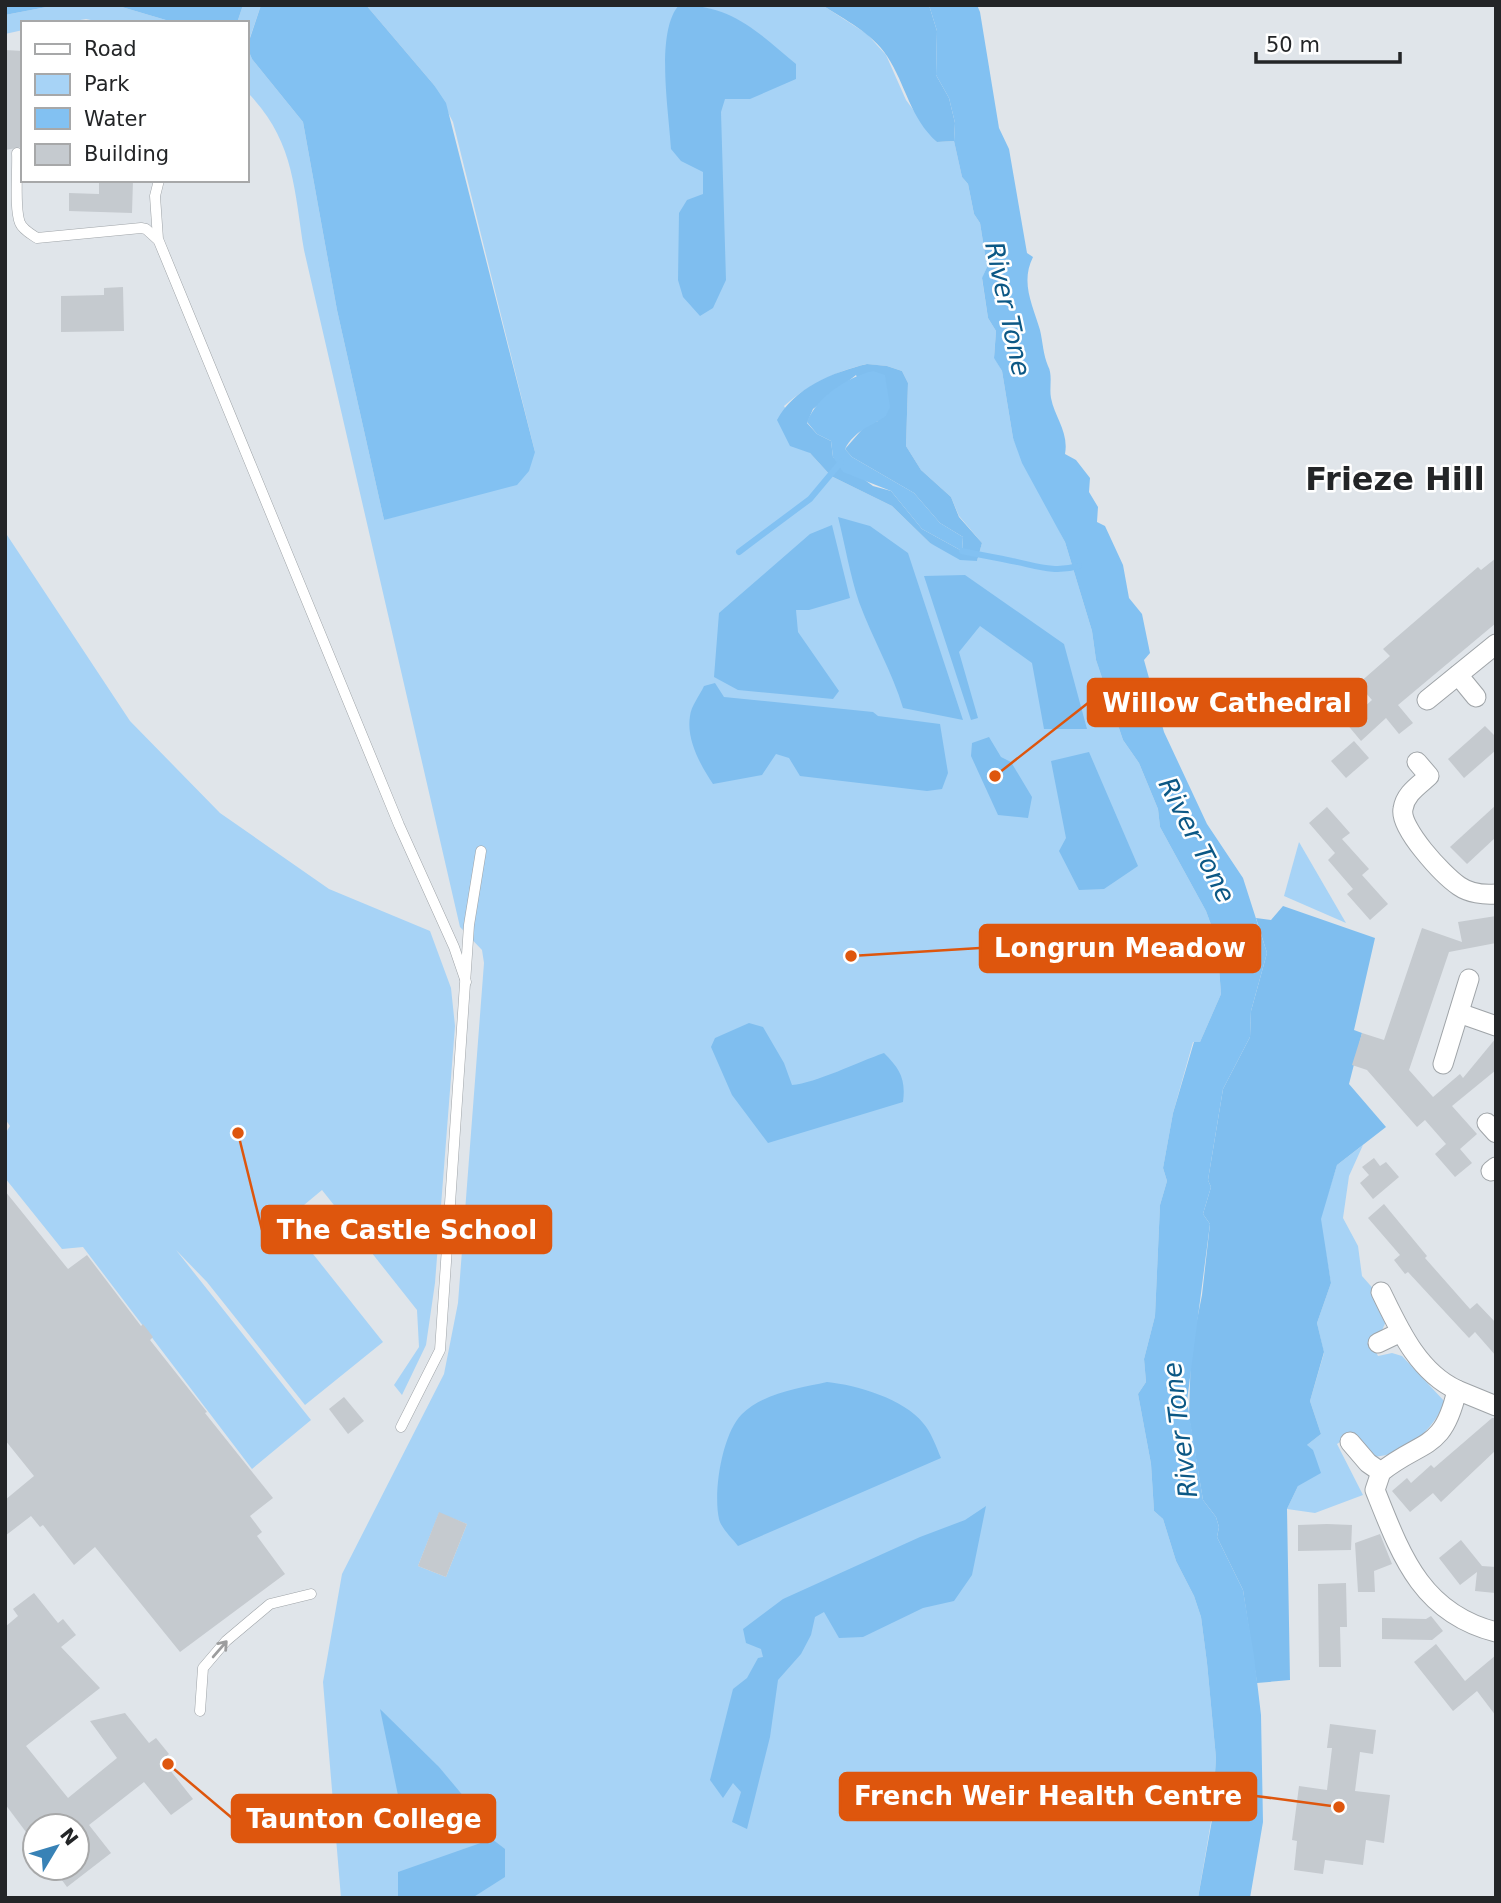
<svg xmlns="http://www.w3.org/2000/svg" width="1501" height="1903" viewBox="0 0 1501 1903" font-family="'DejaVu Sans',sans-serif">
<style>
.green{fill:#a7d3f6;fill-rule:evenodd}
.forest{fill:#7fbeef;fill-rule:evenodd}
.water{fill:#82c1f2}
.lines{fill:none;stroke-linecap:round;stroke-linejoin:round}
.stream{stroke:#82c1f2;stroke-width:6}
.building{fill:#c5cacf}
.lane-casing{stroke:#9fa4a8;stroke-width:11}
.street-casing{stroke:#9fa4a8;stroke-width:21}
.lane{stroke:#fff;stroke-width:10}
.street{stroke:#fff;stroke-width:19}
.oneway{stroke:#9c9d9e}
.labels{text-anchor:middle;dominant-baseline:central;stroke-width:5;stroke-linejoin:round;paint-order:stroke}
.water-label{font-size:26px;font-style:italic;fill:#0c5885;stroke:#fff}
.district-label{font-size:32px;font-weight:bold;fill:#232527;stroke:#fff}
.leader{fill:none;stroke:#de560d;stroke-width:2.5}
.callout-dot{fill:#de560d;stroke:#fff;stroke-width:2.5}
.callout{fill:#de560d;stroke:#de560d;stroke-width:2.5}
.callout-label{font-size:26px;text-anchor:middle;font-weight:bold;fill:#fff}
</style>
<rect width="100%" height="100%" fill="#e0e5ea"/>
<g class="green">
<polygon points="57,5 115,5 176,23 105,23 86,19 63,23 23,23 23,30 5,34 5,15"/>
<polygon points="243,5 261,5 247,46 247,23 237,23"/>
<path d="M366 5H822L867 34 886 55 906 100 937 142 954 141 962 177 968 184 974 214 980 223 987 267 982 279 988 318 996 331 994 357 1002 371 1013 438 1065 542 1092 631 1096 660 1123 740 1139 763 1158 809 1160 827 1206 911 1217 941 1221 994 1200 1042H1193L1173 1113 1163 1168 1167 1181 1160 1205 1155 1316 1144 1359 1146 1382 1138 1394 1151 1464 1154 1511 1163 1519 1176 1561 1194 1596 1201 1617 1207 1663 1216 1758 1212 1816 1198 1898H341L323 1682 342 1574 444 1374 458 1303 484 963 482 950 460 927 304 250C294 188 294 139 247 92V47L252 59 303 122 337 310 384 520 535 452 453 122 434 85ZM866 364 887 366 902 371 908 383 906 446 921 470 951 497 959 516 982 543 977 561 930 543 892 506 831 476 810 453 784 406C807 385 837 371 866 364ZM439 1513 467 1524 446 1577 418 1566Z"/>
<polygon points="5,532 130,721 220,813 329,889 430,931 451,988 455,1026 435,1283 426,1345 402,1395 394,1385 419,1347 417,1310 322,1190 286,1220 383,1342 305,1405 207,1282 176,1250 311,1420 252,1469 83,1247 62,1249 5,1178 5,1134 10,1126 5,1119"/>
<polygon points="1299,842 1346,923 1284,896"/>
<path d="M1363 1145 1349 1176 1343 1218 1358 1246 1362 1276 1377 1293 1387 1319 1380 1335 1370 1340 1378 1356 1392 1353 1402 1356 1445 1402C1432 1431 1406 1455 1373 1457L1353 1434 1337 1444 1363 1495 1315 1513 1287 1509 1298 1486 1307 1445 1321 1434 1310 1401 1324 1353 1317 1323 1331 1283 1320 1219 1337 1165Z"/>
</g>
<g class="forest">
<path d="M679 5C733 5 757 32 796 64V79L750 99H725L721 112 726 280 713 308 700 316 683 297 678 280 679 213 687 200 703 194V172L681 161 671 149C669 112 655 32 679 5Z"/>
<path d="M822 5H929L937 31 936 75 949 98 955 123 954 141 937 142C910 118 906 85 887 56 872 33 845 20 822 5Z"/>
<path d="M867 364 887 366 902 371 908 383 906 446 921 470 951 497 959 517 982 543 977 561 960 560 930 543 892 506 831 476 810 453 790 446 777 420C794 388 833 372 867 364ZM856 375 878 421 866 425 845 449 852 457 914 493 940 523 963 537 962 551 922 529 891 491 873 486 833 457 831 441 817 434 807 423 813 409Z"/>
<path d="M838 517 870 526 908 553 963 720 903 708C892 671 872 638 859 602 850 575 845 545 838 517Z"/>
<polygon points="832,525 850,598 809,610 796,610 798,632 839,691 833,699 738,690 714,677 719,613 810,534"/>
<polygon points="965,575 1064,644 1087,729 1044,729 1032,663 980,626 959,652 978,718 971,720 924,576"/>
<path d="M715 683 724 697 873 712 878 716 940 724 948 773 942 789 927 791 800 776 789 758 776 754 762 775 713 784C701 766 686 740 690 716 691 706 700 695 704 686Z"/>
<polygon points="989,737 1001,757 1011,762 1032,797 1028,818 998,815 971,756 972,743"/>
<polygon points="1089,752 1138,866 1104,889 1079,890 1059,851 1066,838 1051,761"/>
<polygon points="1283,906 1375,938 1354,1030 1362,1033 1349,1084 1386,1127 1337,1165 1321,1219 1331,1283 1317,1323 1324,1352 1310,1401 1321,1434 1307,1445 1313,1450 1321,1473 1298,1486 1287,1509 1290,1680 1257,1683 1243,1590 1217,1537 1219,1527 1216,1517 1203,1500 1189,1417 1191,1350 1202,1295 1210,1224 1203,1214 1211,1187 1208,1180 1223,1089 1250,1037 1251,1011 1267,953 1256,918 1271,920"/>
<path d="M749 1023 763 1027 784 1063 792 1085C816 1083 858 1062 884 1053 900 1069 906 1079 903 1102L768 1143 732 1095 711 1047 715 1038Z"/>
<path d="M827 1382C857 1385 904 1399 923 1423 931 1432 936 1446 941 1458L738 1546C732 1538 721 1528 719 1519 713 1492 722 1434 742 1414 763 1393 800 1388 827 1382Z"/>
<polygon points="986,1506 972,1575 954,1601 923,1608 863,1637 839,1638 824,1612 815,1617 811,1635 801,1654 778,1680 770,1737 747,1829 732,1822 741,1792 733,1783 723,1798 710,1780 733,1689 747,1678 758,1658 763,1657 761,1649 746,1643 743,1629 783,1599 920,1537 965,1520"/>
<polygon points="380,1709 439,1767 475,1810 422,1812 399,1800"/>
<polygon points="492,1839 505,1849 505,1877 472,1898 398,1898 398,1872"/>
</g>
<g class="water">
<polygon points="5,5 57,5 5,15"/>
<polygon points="115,5 243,5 237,23 176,23"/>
<polygon points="261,5 366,5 434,85 446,103 535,452 529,471 517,485 384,520 337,310 303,122 252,59 247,47"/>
<path d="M929 5H977L980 12 999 128 1009 149 1027 253 1033 257C1020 283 1033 305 1040 330 1043 343 1043 354 1048 366 1053 375 1049 388 1051 398 1055 418 1069 432 1065 454L1076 460 1090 478 1089 492 1098 507 1097 522 1105 526 1123 565 1129 598 1142 614 1150 653 1144 660 1164 732 1207 824 1243 878 1267 953 1251 1011 1250 1037 1223 1089 1208 1180 1211 1187 1203 1214 1210 1224 1187 1401 1203 1500 1216 1517 1219 1527 1217 1537 1243 1590 1254 1656 1261 1715 1263 1822 1250 1898H1198L1212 1820 1216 1758 1207 1663 1201 1617 1194 1596 1176 1561 1163 1519 1154 1511 1151 1464 1138 1394 1146 1382 1144 1359 1155 1316 1160 1205 1167 1181 1163 1168 1173 1113 1194 1042H1200L1221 994 1217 941 1206 911 1160 827 1158 809 1139 763 1123 740 1096 660 1092 631 1065 542 1022 463 1013 438 1002 371 994 358 996 331 988 318 982 278 987 267 980 223 974 214 968 184 962 177 954 141 955 123 949 98 936 75 937 31Z"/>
<path d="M873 371 885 375 890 407 886 416C870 427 855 430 845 449L852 457 914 493 940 523 963 537 962 551 922 529 891 491 843 472 833 457 831 441 817 434 807 422C817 397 847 377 873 371Z"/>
</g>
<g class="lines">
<g class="stream">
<path d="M962 551C979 555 995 557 1012 561 1038 566 1053 573 1079 566"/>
<polyline points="739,552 810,499 841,462"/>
</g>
</g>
<g class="building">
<polygon points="5,50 23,51 23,147 5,150"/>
<polygon points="99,180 133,180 132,213 69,211 69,193 99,194"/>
<polygon points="123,287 124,331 61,332 61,296 104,295 104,288"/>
<polygon points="1496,558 1496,623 1398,705 1413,723 1399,734 1386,718 1361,741 1346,723 1372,700 1358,684 1390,656 1383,649 1478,567 1481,570"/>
<polygon points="1485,726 1496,737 1496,750 1464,778 1448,759"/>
<polygon points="1354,741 1369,758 1346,778 1331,761"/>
<polygon points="1496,805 1496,837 1467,864 1450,847"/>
<polygon points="1327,807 1350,833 1342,839 1369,869 1362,875 1388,904 1370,920 1347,894 1353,889 1328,860 1335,853 1309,823"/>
<polygon points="1496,916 1496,943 1449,952 1409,1070 1433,1097 1460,1074 1463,1078 1496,1038 1496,1070 1452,1106 1477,1134 1460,1149 1472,1163 1455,1177 1435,1154 1446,1144 1425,1120 1417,1127 1367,1070 1352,1065 1362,1033 1384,1040 1422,928 1462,942 1458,922"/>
<polygon points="1374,1158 1380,1166 1386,1162 1399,1177 1373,1199 1360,1183 1369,1175 1362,1167"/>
<polygon points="5,1191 68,1269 87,1255 141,1326 143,1324 153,1337 150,1340 207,1412 205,1413 273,1498 250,1516 262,1532 257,1536 285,1574 180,1652 95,1547 74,1565 43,1525 40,1527 31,1516 5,1536 5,1500 34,1476 5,1440"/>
<polygon points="1384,1204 1427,1256 1425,1258 1470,1309 1477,1303 1496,1323 1496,1356 1475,1332 1469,1338 1408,1272 1405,1274 1394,1260 1400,1255 1368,1218"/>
<polygon points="344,1397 364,1421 348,1434 329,1409"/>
<polygon points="1492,1418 1496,1418 1496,1450 1441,1502 1433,1493 1410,1512 1392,1491 1407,1478 1411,1483 1431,1465 1434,1468"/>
<polygon points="439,1512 467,1524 446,1577 418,1566"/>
<polygon points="1327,1524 1352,1525 1351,1550 1298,1551 1298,1525"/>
<polygon points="1380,1534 1392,1564 1374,1571 1375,1592 1358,1592 1355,1543"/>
<polygon points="1461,1540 1482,1566 1496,1567 1495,1593 1475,1591 1477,1572 1460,1585 1439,1558"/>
<polygon points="1346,1583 1347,1627 1340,1627 1341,1667 1319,1667 1318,1584"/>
<polygon points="34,1593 58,1623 63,1619 76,1635 61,1647 100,1688 26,1746 68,1798 117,1758 90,1721 125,1713 149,1743 156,1738 169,1754 162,1760 193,1799 171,1815 144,1782 89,1825 111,1853 67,1887 53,1868 77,1868 77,1826 35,1826 35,1844 5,1804 5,1627 18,1616 13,1609"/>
<polygon points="1431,1616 1443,1631 1432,1640 1382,1639 1382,1618 1426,1619"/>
<polygon points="1436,1644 1465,1681 1496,1655 1496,1716 1477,1691 1453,1711 1414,1662"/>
<polygon points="1330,1724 1376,1730 1373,1754 1360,1752 1355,1791 1390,1795 1384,1843 1366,1840 1363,1865 1325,1860 1323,1874 1294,1870 1297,1841 1292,1840 1299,1786 1327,1790 1332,1748 1327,1748"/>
</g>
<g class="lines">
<defs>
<g id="lane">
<path d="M17 153C18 170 14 208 20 223 23 230 31 234 37 238L141 228 146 229 157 239"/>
<polyline points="159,180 155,196 158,239 399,825 454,947 466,982"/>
<polyline points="401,1427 440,1350 469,925 481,851"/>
<polyline points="200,1711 203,1668 226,1641 270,1604 311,1594"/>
</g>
<g id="street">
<polyline points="1458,675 1476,697"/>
<polyline points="1427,700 1496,644"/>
<path d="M1417 762 1429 776C1418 786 1405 794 1403 809 1399 828 1443 875 1459 886 1469 893 1484 895 1496 894"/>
<polyline points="1459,1013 1496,1026"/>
<polyline points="1443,1064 1469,979"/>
<polyline points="1487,1123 1496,1133"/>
<polyline points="1491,1171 1496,1167"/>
<path d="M1381 1292C1399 1329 1418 1372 1457 1390"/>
<polyline points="1378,1343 1401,1332"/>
<path d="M1496 1406 1457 1390C1443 1452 1422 1439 1381 1472L1375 1490C1401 1555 1421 1613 1496 1632"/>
<polyline points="1350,1442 1368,1463 1381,1472"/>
</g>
</defs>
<use href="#lane" class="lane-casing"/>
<use href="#street" class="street-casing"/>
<use href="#lane" class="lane"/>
<use href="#street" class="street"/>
</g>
<defs><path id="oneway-shaft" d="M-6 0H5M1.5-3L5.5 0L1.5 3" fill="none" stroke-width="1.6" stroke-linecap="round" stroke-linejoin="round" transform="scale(1.75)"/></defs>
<use class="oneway" href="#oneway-shaft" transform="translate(220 1649) rotate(-49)"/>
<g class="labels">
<g class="water-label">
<text transform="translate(1008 309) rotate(78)">River Tone</text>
<text transform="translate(1197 840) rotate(63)">River Tone</text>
<text transform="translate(1180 1430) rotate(-97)">River Tone</text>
</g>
<g class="district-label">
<text x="1395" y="479">Frieze Hill</text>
</g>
</g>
<path class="leader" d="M995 776L1088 703M851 956L980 948M238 1133L262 1230M1339 1807L1256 1796M168 1764L232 1818"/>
<g class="callout-dot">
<circle cx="995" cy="776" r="7"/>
<circle cx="851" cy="956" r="7"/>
<circle cx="238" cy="1133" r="7"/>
<circle cx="1339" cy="1807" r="7"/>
<circle cx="168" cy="1764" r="7"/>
</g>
<g class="callout">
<rect x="1088" y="679" width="278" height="47" rx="7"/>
<rect x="980" y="925" width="280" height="47" rx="7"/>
<rect x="262" y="1206" width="289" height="47" rx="7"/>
<rect x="840" y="1773" width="416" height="47" rx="7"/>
<rect x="232" y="1795" width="263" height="47" rx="7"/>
</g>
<g class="callout-label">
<text x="1227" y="712">Willow Cathedral</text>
<text x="1120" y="957">Longrun Meadow</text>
<text x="407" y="1239">The Castle School</text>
<text x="1048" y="1805">French Weir Health Centre</text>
<text x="364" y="1828">Taunton College</text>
</g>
<rect width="1501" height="1903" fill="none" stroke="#232527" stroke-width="14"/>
<rect x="21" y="21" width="228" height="161" fill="#ffffff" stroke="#a7a8a9" stroke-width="2"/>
<rect x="35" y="44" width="35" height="10" fill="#ffffff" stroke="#a7a8a9" stroke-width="2"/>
<text x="84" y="56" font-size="21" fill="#232527">Road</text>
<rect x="35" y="74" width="35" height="21" fill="#a7d3f6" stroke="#a7a8a9" stroke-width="2"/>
<text x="84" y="91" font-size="21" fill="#232527">Park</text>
<rect x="35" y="108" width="35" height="21" fill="#82c1f2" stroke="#a7a8a9" stroke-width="2"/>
<text x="84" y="126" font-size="21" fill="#232527">Water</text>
<rect x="35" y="144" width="35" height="21" fill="#c5cacf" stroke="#a7a8a9" stroke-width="2"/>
<text x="84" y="161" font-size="21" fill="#232527">Building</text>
<g transform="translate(56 1847) rotate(52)"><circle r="33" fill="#ffffff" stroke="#a7a8a9" stroke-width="2"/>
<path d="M0-5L12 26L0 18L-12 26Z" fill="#3882b6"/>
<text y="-10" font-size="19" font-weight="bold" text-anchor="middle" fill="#232527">N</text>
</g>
<path d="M1256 52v10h144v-10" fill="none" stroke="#232527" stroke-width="3.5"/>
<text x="1266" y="52" font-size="21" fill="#232527" stroke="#ffffff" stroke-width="5" paint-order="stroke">50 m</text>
</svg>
